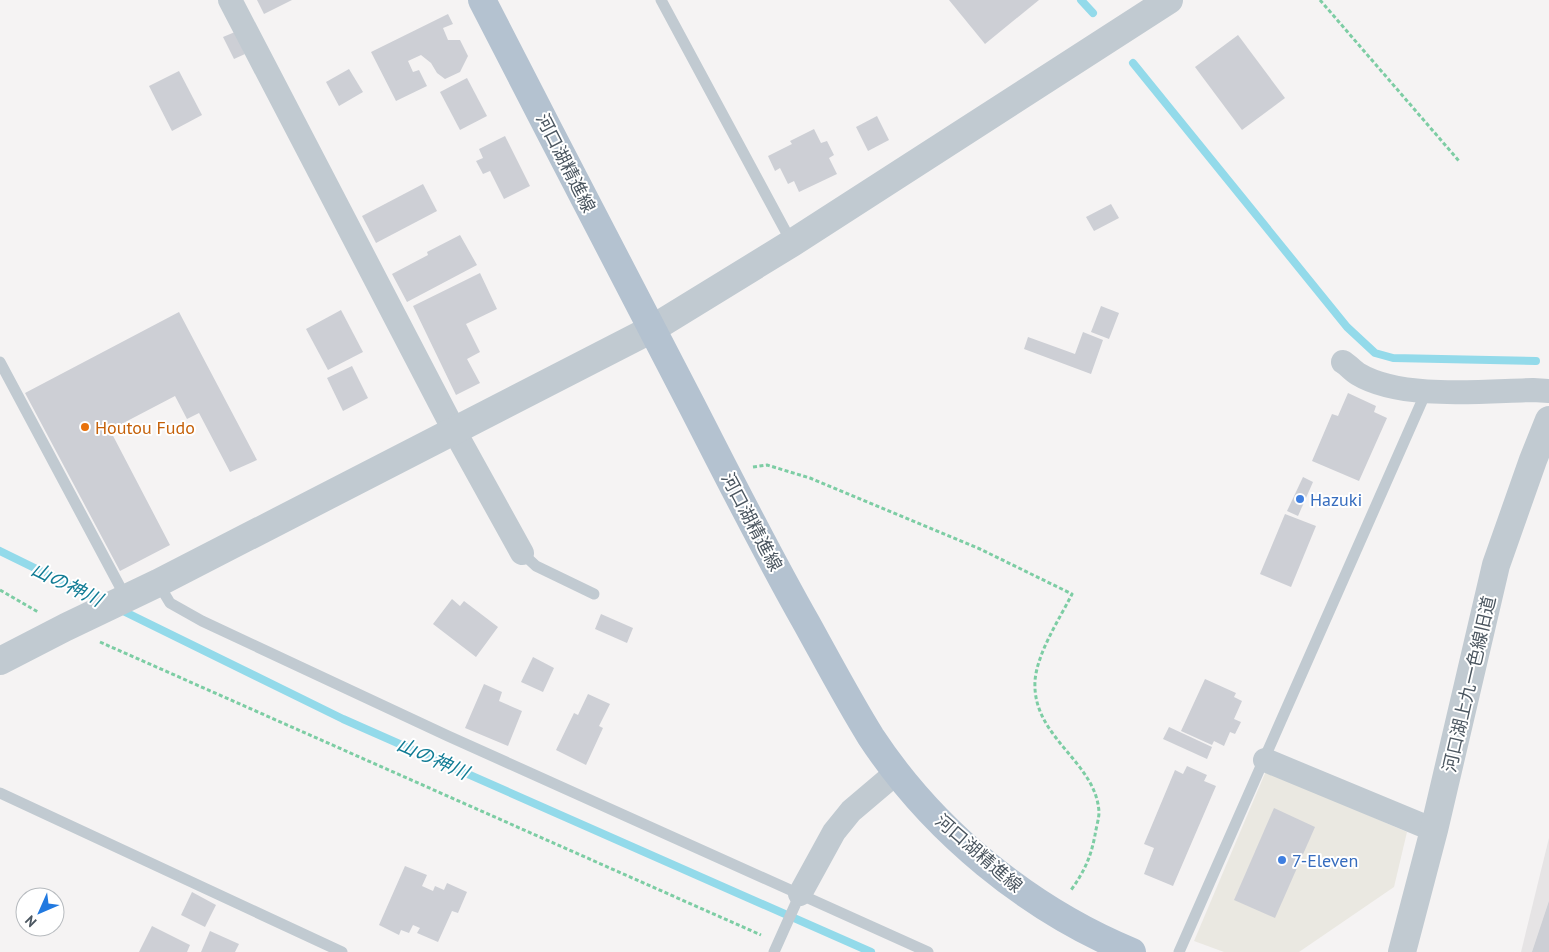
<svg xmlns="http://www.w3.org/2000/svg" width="1549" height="952" viewBox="0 0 1549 952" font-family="'PT Sans','Noto Sans JP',sans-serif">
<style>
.commercial{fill:#eae8e1}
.education{fill:#e6e4e5}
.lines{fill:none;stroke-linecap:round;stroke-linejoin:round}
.stream{stroke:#93daea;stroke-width:8}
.building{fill:#cdcfd5}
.path{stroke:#7dcda4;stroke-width:3;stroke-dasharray:4 2.5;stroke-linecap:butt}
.service{stroke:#c1cad1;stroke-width:11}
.minor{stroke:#c1cad1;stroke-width:24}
.tertiary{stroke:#c1cad1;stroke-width:28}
.primary{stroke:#b4c2d0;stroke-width:28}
.food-dot{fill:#e8710a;stroke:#fff;stroke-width:2}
.shop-dot{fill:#3f7fe0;stroke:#fff;stroke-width:2}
.labels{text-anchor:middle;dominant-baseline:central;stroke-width:4;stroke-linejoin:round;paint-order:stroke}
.street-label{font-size:18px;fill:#4b5660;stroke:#fff}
.food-label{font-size:18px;fill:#c56008;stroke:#fff;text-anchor:start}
.shop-label{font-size:18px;fill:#366cbe;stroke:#fff;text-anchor:start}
.water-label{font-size:19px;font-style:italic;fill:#117c95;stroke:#fff}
</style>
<rect width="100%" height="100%" fill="#f5f3f3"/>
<polygon class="commercial" points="1266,771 1407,832 1394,887 1299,952 1224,952 1194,941"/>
<polygon class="education" points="1549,838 1549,952 1521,952"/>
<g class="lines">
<g class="stream">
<polyline points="1081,0 1093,13"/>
<polyline points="1133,63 1347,327 1375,353 1393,358 1536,361"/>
<polyline points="0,551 104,602"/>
<polyline points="119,609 343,719 871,952"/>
</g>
</g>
<g class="building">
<polygon points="257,0 292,0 264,14"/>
<polygon points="949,0 1039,0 985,44"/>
<polygon points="448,14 453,24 443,28 448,40 460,40 468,56 460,72 445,79 437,73 431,63 421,55 408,61 413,72 419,70 427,86 396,101 371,52"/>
<polygon points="235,32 245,54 234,59 223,37"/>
<polygon points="1238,35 1285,98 1242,130 1195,67"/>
<polygon points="349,69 363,92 339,106 326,82"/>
<polygon points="179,71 202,115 172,131 149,86"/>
<polygon points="467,78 487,116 460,130 440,92"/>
<polygon points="877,116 889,140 868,151 856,127"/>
<polygon points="814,129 821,143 827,141 834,155 829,158 837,174 799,192 794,181 788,184 780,168 775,171 768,156 792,144 790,141"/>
<polygon points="505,136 530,186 504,199 490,171 483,174 476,161 483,158 479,149"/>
<polygon points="423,184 437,211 376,243 362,216"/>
<polygon points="1111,204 1119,218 1094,231 1086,217"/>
<polygon points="460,235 477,265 407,302 392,274 428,255 427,252"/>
<polygon points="480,273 497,309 466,324 480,352 467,359 480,383 456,395 413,306"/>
<polygon points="1101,306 1119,313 1109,339 1091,332"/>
<polygon points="341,310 363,352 328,370 306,329"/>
<polygon points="179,312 257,460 230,472 199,413 187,419 175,396 110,430 170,545 120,571 25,393"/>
<polygon points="1083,332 1103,340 1091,374 1024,349 1028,337 1075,354"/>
<polygon points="352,366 368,398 343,411 327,378"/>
<polygon points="1348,393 1376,406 1374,412 1387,418 1359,481 1312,461 1332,414 1338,416"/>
<polygon points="1303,477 1313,482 1298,516 1287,511"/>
<polygon points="1285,514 1316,526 1291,587 1260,574"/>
<polygon points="452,599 460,606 464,601 498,627 476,657 433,624"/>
<polygon points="601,614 633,628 627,643 595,629"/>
<polygon points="533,657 554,668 543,692 521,682"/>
<polygon points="1205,679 1236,693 1234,697 1242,701 1234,719 1241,722 1235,734 1230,732 1224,746 1214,741 1212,745 1181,731"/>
<polygon points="484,684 502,692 499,701 522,711 508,746 465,728"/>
<polygon points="588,694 610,704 599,726 603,728 586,765 556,750 574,713 578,715"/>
<polygon points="1169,727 1212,747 1207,759 1163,739"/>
<polygon points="1187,766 1207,775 1204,781 1216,786 1173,886 1144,874 1154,848 1144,844 1175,770 1183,774"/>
<polygon points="1274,808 1315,827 1275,918 1234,900"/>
<polygon points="405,866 427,875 422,886 433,891 435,886 444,890 447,883 467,892 458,913 452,911 438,942 417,933 420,928 413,925 409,933 401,930 399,935 379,925"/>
<polygon points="192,892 216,905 205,927 181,915"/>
<polygon points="1549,901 1549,952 1532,952"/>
<polygon points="152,926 190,945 187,952 139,952"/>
<polygon points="210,931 239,944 235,952 201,952"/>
</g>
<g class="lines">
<g class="path">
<polyline points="1320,0 1459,161"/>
<path d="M753 467 767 465 810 478 980 549 1072 594C1059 620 1037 653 1035 681 1032 738 1096 761 1099 812 1099 819 1096 828 1095 835 1091 857 1084 872 1071 890"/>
<polyline points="0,590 38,612"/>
<polyline points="100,642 761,935"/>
</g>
<g class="service">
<polyline points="661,0 792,243"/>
<polyline points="0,362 126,598"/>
<polyline points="522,553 536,566 594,594"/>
<polyline points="158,583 170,603 202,621 448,736 928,952"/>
<polyline points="0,793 342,952"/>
<polyline points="774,952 800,894"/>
<polyline points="1179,952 1426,392"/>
</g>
<g class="minor">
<polyline points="230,0 455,432 522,553"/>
<path d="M1343 362C1348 365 1353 371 1358 374 1401 400 1483 391 1533 390L1549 391"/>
<polyline points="1265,760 1434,830"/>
<polyline points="800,894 834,832 851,811 897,772"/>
</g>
<g class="tertiary">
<polyline points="0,661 66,627 158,583 652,329 792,243 1169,0"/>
<polyline points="1402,952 1434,830 1496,565 1533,460 1549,420"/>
</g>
<path class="primary" d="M482 0C551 135 621 269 691 404 729 478 766 552 807 624 828 662 848 700 871 737 933 831 1028 909 1132 952"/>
</g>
<circle class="food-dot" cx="85" cy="427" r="5"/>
<g class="shop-dot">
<circle cx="1300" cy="499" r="5"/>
<circle cx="1282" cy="860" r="5"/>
</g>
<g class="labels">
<g class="street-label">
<text transform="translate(566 163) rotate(63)">河口湖精進線</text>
<text transform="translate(752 522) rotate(62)">河口湖精進線</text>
<text transform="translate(1469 684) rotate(-77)">河口湖上九一色線旧道</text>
<text transform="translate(979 853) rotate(41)">河口湖精進線</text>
</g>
<g class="food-label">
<text x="95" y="427">Houtou Fudo</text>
</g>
<g class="shop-label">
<text x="1310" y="499">Hazuki</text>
<text x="1292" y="860">7-Eleven</text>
</g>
<g class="water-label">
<text transform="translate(67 584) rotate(26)">山の神川</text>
<text transform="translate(433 758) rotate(24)">山の神川</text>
</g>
</g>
<g transform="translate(40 912) rotate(225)"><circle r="24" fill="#ffffff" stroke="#b7bbbf"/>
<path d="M0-4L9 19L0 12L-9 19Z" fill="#2179e0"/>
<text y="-8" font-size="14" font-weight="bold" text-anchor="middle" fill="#4b5660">N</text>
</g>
</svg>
